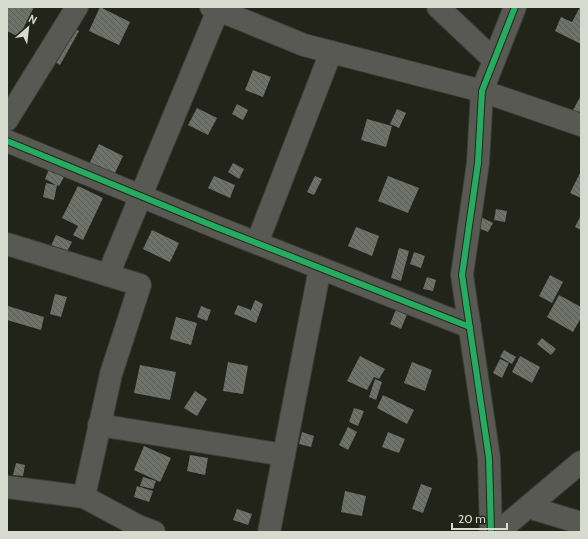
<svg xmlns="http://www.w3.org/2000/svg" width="588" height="539" viewBox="0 0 588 539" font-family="Cabin,sans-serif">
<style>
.building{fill:url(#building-back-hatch)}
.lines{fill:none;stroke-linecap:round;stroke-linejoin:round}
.minor-casing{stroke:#3c3e36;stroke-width:24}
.minor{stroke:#585952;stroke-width:22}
.cycleway-casing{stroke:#242816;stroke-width:8}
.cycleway{stroke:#26ab63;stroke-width:6}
</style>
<defs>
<pattern id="building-back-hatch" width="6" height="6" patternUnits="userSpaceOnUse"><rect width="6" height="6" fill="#6f7268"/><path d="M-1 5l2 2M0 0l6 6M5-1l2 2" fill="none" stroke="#5a5c55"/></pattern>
</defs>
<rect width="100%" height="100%" fill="#22241a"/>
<g class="building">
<polygon points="7,7 34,7 19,37 7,31"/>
<polygon points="100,7 130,22 119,45 89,31"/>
<polygon points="580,7 581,7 581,44 555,31 561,17 572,22"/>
<polygon points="68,24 79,31 60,65 49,59"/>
<polygon points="253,70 271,77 263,97 245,90"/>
<polygon points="580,97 581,97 581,121 570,116"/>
<polygon points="237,104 248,110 243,120 232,114"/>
<polygon points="197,108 217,118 208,135 188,125"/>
<polygon points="397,109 406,113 399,128 390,124"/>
<polygon points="367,119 392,126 386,147 361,140"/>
<polygon points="99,144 123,156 114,175 89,164"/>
<polygon points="233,163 244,169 239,179 228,172"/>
<polygon points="49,169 64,177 59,186 57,185 54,200 43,197 46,183 56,185 45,179"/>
<polygon points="580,173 581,174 581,198 570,193"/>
<polygon points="214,176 235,185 230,198 208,188"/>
<polygon points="315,176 322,179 314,195 307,192"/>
<polygon points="388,176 419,188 408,213 378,201"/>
<polygon points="78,186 103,198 83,240 73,235 78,226 62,218"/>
<polygon points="496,209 507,211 505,222 494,220"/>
<polygon points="581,215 581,230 575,227"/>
<polygon points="481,217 493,223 488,232 476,227"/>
<polygon points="356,227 379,236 372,256 348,246"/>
<polygon points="152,230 179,243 170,262 143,249"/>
<polygon points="56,235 72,242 65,255 50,248"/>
<polygon points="399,248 409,251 401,281 391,278"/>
<polygon points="414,252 425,256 421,268 410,264"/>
<polygon points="550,275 563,282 552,303 539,296"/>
<polygon points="427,277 436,280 433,291 423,289"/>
<polygon points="55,294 67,297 61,317 50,314"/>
<polygon points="559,295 581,307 581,318 573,332 547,317"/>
<polygon points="255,300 263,304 256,323 234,314 238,305 251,310"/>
<polygon points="8,306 44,317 41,330 7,320"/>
<polygon points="201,306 211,310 207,321 197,317"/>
<polygon points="397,307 408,312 401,329 390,324"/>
<polygon points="176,317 197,323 191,345 170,339"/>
<polygon points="542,338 556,349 551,355 537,344"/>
<polygon points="504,350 516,357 512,364 500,357"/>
<polygon points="360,356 385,369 379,379 374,377 367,390 347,381"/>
<polygon points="520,356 540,367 532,383 512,372"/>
<polygon points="500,359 509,363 502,378 493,373"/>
<polygon points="228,362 248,366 243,394 223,391"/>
<polygon points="412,362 432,370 425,391 404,383"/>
<polygon points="140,365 176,372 170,400 134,393"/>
<polygon points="375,379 382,382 376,400 369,397"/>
<polygon points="195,391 207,399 197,416 184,408"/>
<polygon points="383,395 414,410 407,424 377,408"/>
<polygon points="354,408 364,411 358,426 349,422"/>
<polygon points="348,427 357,432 348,450 339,445"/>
<polygon points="302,432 314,436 311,447 299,444"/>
<polygon points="388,432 405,439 399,453 382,447"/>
<polygon points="144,446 171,458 160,482 134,470"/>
<polygon points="190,455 208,458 205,475 187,471"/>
<polygon points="16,463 25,465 23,476 13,475"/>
<polygon points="143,477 156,481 153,489 140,486"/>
<polygon points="421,484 432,488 423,513 412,509"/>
<polygon points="137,486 153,491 149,502 134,497"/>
<polygon points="345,491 366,496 362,516 341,512"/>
<polygon points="237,509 252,514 248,525 233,520"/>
</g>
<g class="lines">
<defs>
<g id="minor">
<polyline points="211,7 304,45 482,91 581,125"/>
<polyline points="438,7 494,60"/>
<polyline points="7,120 77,7"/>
<polyline points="7,141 216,227 470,327"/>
<polyline points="257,243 331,52"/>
<polyline points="7,244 108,275 218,10"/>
<polyline points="99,425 284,455"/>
<polyline points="7,487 84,497 138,526 154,532"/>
<polyline points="84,497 111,374 140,285 108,275"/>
<polyline points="528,507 581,523"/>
<polyline points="269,532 320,268"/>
<polyline points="491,532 489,458 462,275 478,163 482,91 515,7"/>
<polyline points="498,532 581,462"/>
</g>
</defs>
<use href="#minor" class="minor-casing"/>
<use href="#minor" class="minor"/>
<defs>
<g id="cycleway">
<polyline points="7,141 216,227 470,327"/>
<polyline points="491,532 489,458 462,275 478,163 482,91 515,7"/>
</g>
</defs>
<use href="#cycleway" class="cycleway-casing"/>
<use href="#cycleway" class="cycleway"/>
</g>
<rect width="588" height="539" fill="none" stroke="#d7dacf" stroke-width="16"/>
<g transform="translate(28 28) rotate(28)" stroke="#242816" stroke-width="3" paint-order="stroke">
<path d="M0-3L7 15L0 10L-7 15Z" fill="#d7dacf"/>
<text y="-6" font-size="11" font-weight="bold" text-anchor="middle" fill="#d7dacf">N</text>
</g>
<path d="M452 523v6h55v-6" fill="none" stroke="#d7dacf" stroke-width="2"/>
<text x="458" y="523" font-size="12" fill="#d7dacf" stroke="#242816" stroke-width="3" paint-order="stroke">20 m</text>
</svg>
